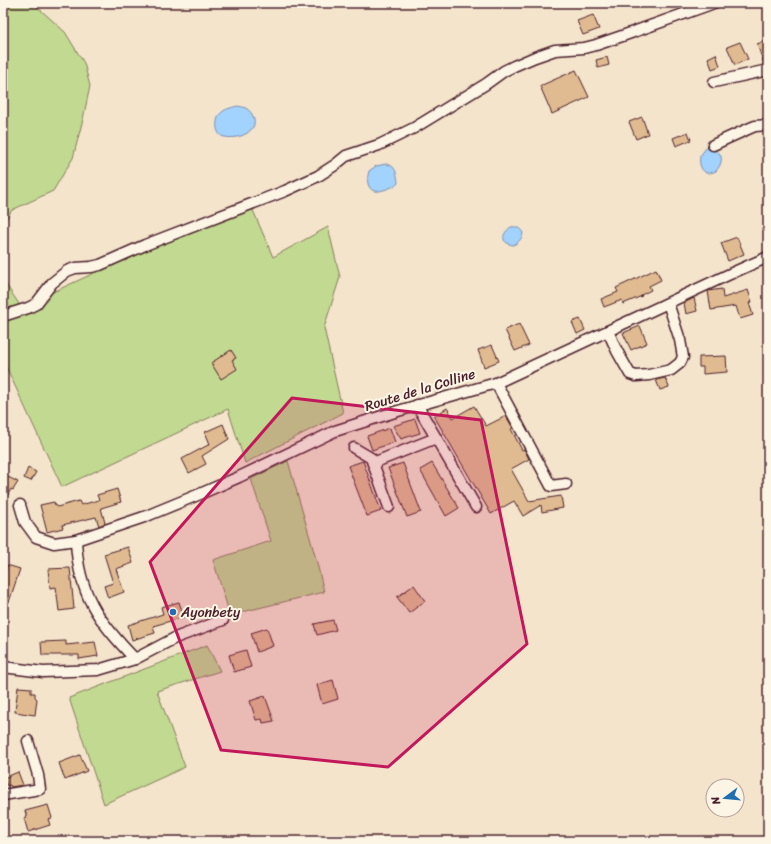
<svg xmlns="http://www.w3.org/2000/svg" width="771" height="844" viewBox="0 0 771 844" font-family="Sriracha,sans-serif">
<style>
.green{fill:#c1d990;stroke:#867c5e}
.water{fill:#a1d3fe;stroke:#7e8baa}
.building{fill:#e0bb91;stroke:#4a1f2b}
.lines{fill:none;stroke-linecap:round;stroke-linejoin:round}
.minor-casing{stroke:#4a1f2b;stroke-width:13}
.minor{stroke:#fcf5e5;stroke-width:10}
.marked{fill:#c2185b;fill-opacity:0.2;stroke:#c2185b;stroke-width:3;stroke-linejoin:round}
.poi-dot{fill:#1f6fb2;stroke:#fcf5e5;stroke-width:1.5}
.labels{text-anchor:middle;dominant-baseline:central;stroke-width:4;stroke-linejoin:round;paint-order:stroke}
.street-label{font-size:14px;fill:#4a1f2b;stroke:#fcf5e5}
.poi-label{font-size:14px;fill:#4a1f2b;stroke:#fcf5e5;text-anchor:start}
</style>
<rect width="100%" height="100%" fill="#f4e4cc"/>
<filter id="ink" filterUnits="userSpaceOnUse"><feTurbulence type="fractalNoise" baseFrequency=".025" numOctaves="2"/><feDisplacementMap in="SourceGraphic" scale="8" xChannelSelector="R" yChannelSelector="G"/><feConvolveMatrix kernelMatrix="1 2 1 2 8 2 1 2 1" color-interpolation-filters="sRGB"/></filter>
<g filter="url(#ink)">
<g class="green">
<polygon points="3,3 33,3 65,32 84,63 90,86 83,119 73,158 53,191 12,210 3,224"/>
<polygon points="249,201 273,257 328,227 340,277 324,328 343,413 245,463 228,409 62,487 3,360 3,280 21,307"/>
<polygon points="288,461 316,559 324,592 230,615 213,560 271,541 251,479"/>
<polygon points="207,645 220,671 157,691 185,767 104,804 69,698"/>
</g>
<g class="water">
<path d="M237 106C237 106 243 107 243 107 251 109 257 120 253 127 248 136 234 139 225 137 215 136 215 120 220 114 224 109 231 108 237 106Z"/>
<path d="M706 148H714C721 154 723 157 720 165 718 168 718 169 716 171 713 173 709 173 706 173 700 169 699 163 700 156Z"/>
<path d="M386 164C396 165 397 174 398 183 395 187 391 187 387 189 383 190 378 192 374 191 366 188 367 177 369 171L376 166Z"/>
<path d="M511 227C516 226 520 228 523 233 522 239 518 243 513 245 500 243 502 233 511 227Z"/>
</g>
<g class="building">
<polygon points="593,15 599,29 583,35 577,21"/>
<polygon points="768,40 768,64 764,64 757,44"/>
<polygon points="740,42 748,59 735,65 727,47"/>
<polygon points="716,54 720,66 712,69 708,58"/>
<polygon points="607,57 609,65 598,68 596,60"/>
<polygon points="576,70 589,97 552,114 540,86"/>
<polygon points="642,117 648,134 636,139 629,122"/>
<polygon points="688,132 691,140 676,146 673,138"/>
<polygon points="737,237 744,254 728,261 721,243"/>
<polygon points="656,269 661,280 649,286 651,290 641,295 642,296 623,304 622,300 604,307 601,299 618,292 616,288"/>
<polygon points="722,289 723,298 748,290 752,302 749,303 753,315 740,319 736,306 711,310 708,291"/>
<polygon points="694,298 697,311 686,314 684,303"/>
<polygon points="580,319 585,330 577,334 572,322"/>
<polygon points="519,324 529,345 515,351 505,330"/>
<polygon points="640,326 647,343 631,350 623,333"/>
<polygon points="492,345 499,361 484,367 478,350"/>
<polygon points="231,350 236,358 232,360 237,369 221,379 211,363"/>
<polygon points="726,356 727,372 703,374 703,367 699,367 699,357"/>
<polygon points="665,378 669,387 660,390 656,380"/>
<polygon points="474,406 486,426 506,416 513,428 511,429 522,450 524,449 529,459 511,469 529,501 561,496 563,508 542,512 541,505 523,516 514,501 491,514 434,416 447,408 453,418"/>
<polygon points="415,419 420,433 401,439 393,426"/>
<polygon points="223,424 229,439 202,456 206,464 189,473 182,459 210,444 205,432"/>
<polygon points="390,428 395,442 372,450 367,436"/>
<polygon points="363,461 381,511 367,516 348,466"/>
<polygon points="403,463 421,512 407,517 388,468"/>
<polygon points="432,463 459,508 446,516 420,470"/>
<polygon points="28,468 36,472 31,481 24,478"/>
<polygon points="8,477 18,482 13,490 11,489 3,504 3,481 5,482"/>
<polygon points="117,489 121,502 101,508 105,523 99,526 96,517 62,525 63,528 47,532 40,505 54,502 55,505 56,505 57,507 79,501 81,505 99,500 97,495"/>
<polygon points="128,547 133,563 116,569 124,592 108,598 104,586 113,583 104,554"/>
<polygon points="7,565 20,569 9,602 3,600 3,575 5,574"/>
<polygon points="70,568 74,609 59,611 56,587 50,588 48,569"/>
<polygon points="414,585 425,601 409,613 397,597"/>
<polygon points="179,602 184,617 153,626 155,633 132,640 128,625 163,614 161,607"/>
<polygon points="333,620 336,630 317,635 314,624"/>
<polygon points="267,628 273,646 257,652 251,633"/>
<polygon points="66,641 66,645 95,642 98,656 79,659 79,655 42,655 41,642"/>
<polygon points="246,650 251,667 234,672 229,655"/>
<polygon points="333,680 338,699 322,704 317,685"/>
<polygon points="18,687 31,688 31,693 35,693 35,697 37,699 35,715 15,712"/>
<polygon points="265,696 274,721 263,723 262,719 256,720 250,701"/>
<polygon points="80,755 87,771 65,780 59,763"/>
<polygon points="18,772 23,785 11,787 10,785 7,786 4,778"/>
<polygon points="48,805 52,818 48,819 50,825 28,832 24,818 27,817 25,811"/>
</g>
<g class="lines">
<defs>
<g id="minor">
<polyline points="714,82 768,70"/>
<polyline points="713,145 728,138 748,129 755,126 768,125"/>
<polyline points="3,316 28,308 36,304 52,283 67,271 75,268 91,267 100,265 145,245 285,191 318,176 335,165 346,156 379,145 414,128 486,84 504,71 514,66 535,57 555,50 584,48 596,45 625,35 714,3"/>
<polyline points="608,331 617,351 630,374 636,376 649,375 671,370 680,363 683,357 680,340 668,303"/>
<polyline points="496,383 551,486 566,484"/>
<polyline points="417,405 476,507"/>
<polyline points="354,448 371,458 389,507"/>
<polyline points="373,463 436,438"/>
<polyline points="20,505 25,522 36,537 54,543 76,540 144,517 200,494 239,477 335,431 398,411 496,383 732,273 768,257"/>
<path d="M76 540C78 594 99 622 135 659"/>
<polyline points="3,667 43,672 98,670 135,659 175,638 223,620"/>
<polyline points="3,795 40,789 38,775 28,741"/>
</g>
</defs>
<use href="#minor" class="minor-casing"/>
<use href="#minor" class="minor"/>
</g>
</g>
<path class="marked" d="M292 398 481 420 527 644 388 767 221 750 150 562Z"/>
<circle class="poi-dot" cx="173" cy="612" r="4"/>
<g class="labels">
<g class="street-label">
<text transform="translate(420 390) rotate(-17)">Route de la Colline</text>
</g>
<g class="poi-label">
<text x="181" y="612">Ayonbety</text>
</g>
</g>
<rect width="771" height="844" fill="none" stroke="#fcf5e5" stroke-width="16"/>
<rect x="8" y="8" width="755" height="828" fill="none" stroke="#4a1f2b" stroke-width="1.5" filter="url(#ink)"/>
<g transform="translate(725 798) rotate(254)"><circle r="19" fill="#fcf5e5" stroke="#b59f9b"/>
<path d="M0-3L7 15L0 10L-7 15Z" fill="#1f6fb2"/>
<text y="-6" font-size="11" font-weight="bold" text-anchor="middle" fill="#4a1f2b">N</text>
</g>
</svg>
